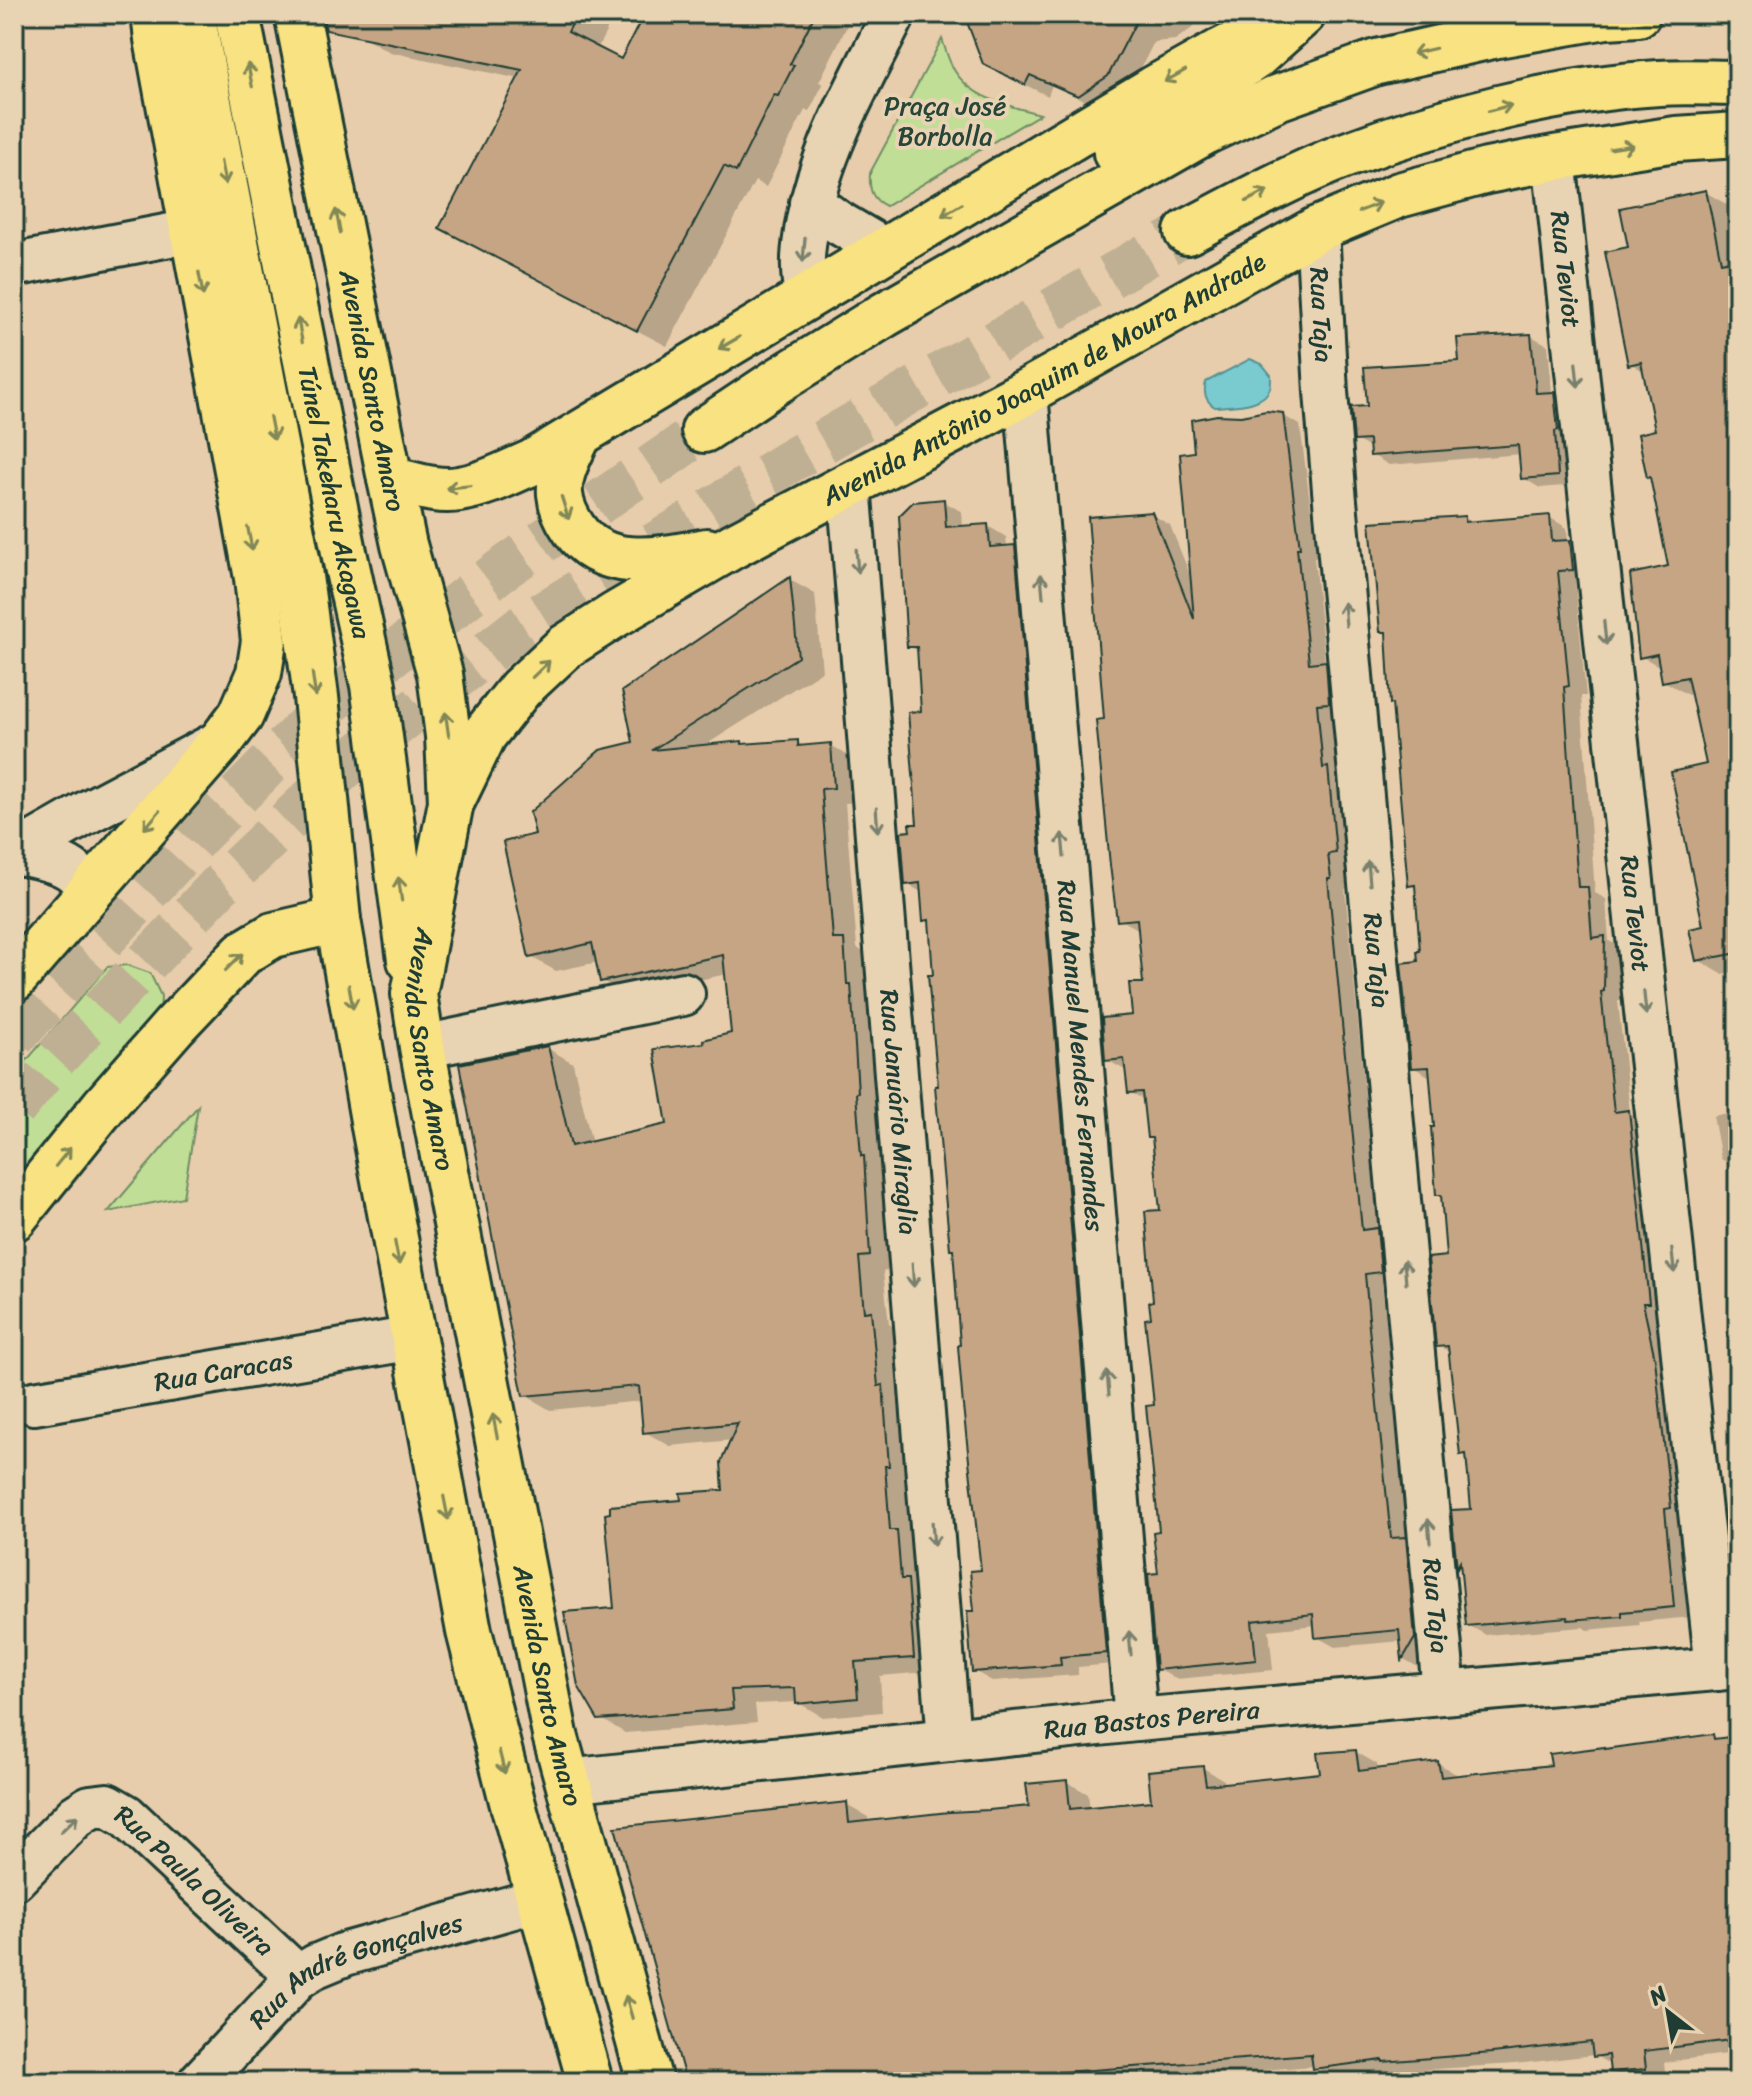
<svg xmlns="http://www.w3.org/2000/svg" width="1752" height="2096" viewBox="0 0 1752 2096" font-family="Sriracha,sans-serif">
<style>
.green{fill:#c0de96;stroke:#708e65;stroke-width:2}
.water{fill:#7acbd0;stroke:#569292;stroke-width:2}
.shadow{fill:#0003}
.building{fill:#c6a584;stroke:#1f3d34;stroke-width:2}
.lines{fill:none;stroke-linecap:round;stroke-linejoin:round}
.highway-tunnel{stroke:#bfb093;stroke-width:44;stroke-dasharray:44 22;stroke-linecap:butt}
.street-casing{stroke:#1f3d34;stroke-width:48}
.primary-casing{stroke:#1f3d34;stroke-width:50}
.highway-casing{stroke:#1f3d34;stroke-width:50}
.street{stroke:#e8d3b2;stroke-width:42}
.primary{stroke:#f8e281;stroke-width:44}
.highway{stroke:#f8e281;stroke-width:44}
.oneway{stroke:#818757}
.oneway2{stroke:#79806d}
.labels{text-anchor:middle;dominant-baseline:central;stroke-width:8;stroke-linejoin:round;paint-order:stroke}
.park-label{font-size:26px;fill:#274539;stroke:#e8d3b2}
.street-label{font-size:26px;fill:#1f3d34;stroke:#e8d3b2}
</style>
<rect width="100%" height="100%" fill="#e7cdab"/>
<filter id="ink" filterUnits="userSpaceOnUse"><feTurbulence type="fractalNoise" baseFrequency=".0125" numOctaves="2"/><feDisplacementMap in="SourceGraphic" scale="16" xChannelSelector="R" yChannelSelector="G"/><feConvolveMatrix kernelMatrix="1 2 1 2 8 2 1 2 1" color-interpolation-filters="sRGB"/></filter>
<g filter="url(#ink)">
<g class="green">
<path d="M942 39C945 48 948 59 953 68 970 99 1009 106 1040 114L886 206C871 199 869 189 870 173Z"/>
<polygon points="127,965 150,973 161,996 160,1016 14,1206 14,1075 107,967"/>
<polygon points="198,1106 183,1197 108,1212"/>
</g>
<path class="water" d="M1250 359 1262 364 1271 375C1271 377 1271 387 1270 388 1264 407 1230 405 1215 407 1205 401 1203 393 1206 382Z"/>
<g class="shadow">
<polygon points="359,14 601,14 612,20 597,49 622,61 646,14 853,14 819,82 823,84 809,112 805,110 766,187 755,181 667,346 471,244 520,79 390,52 360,35"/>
<polygon points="974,14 1211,14 1199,20 1191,29 1175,40 1154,42 1130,89 1101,108 1052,85 1048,96 1007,76"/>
<polygon points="1705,192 1728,205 1738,202 1738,971 1722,974 1698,960 1705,928 1708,766 1693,694 1688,695 1664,681 1662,668 1641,656 1671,568 1652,478 1649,477 1657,432 1645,372 1630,363 1631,248"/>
<polygon points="1531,336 1548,345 1552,394 1571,404 1574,485 1540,488 1523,478 1521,454 1389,465 1372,455 1372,449 1356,440 1369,408 1461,363"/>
<polygon points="1282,415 1300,425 1317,557 1314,558 1325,664 1343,674 1353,862 1345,863 1348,888 1345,889 1378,1231 1395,1241 1399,1282 1382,1283 1407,1540 1423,1549 1421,1669 1404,1659 1402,1641 1335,1647 1317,1637 1316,1625 1269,1630 1273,1670 1176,1679 1158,1669 1161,1533 1153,1320 1162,1212 1154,1141 1149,1137 1145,1100 1130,1092 1125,1070 1107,1060 1134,1017 1145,985 1140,930 1119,919 1106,721 1151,514 1170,525 1192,580 1196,454 1241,418"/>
<polygon points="943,501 962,512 963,528 988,526 1006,537 1007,547 1014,547 1032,557 1124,1663 1078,1667 1078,1675 992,1681 974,1671 976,1613 983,1572 940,1088 931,923 925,920 923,893 907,884 912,833 919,825 923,712 920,652 909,646"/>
<polygon points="1549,517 1567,528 1568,541 1587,552 1590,580 1575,581 1586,696 1581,696 1595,893 1606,899 1609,941 1622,948 1621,1001 1618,1001 1630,1113 1647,1123 1691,1617 1639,1622 1640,1625 1587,1630 1583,1627 1486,1635 1468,1625 1463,1569 1459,1566 1454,1512 1473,1511 1469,1457 1462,1453 1451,1353 1438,1345 1448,1258 1444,1197 1438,1194 1432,1078 1413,1067 1420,963 1423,953 1417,889 1410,884 1388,634 1382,631 1465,518 1474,523"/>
<polygon points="790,580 815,594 822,671 704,746 741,743 747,746 797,742 806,747 830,745 855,760 859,802 845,803 857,948 869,955 895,1270 883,1271 889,1324 895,1328 938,1671 880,1676 882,1712 823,1717 797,1702 755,1704 757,1722 625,1733 600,1718 616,1610 683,1502 726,1492 733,1440 670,1446 645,1432 642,1401 550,1410 525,1395 547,1048 573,1063 592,1144 669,1126 706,1045 733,1034 727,974 627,995 602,981 598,962 556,971 531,957 537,835 636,744"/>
<polygon points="1738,1111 1738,1203 1730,1164 1721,1159 1713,1116"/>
<polygon points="1738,1420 1738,1460 1734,1421"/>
<polygon points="1713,1736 1720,1740 1738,1738 1738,2055 1735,2053 1664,2062 1666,2081 1631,2082 1611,2071 1611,2065 1594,2055 1514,2064 1404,2071 1336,2080 1314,2066 1107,2082 688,2082 846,1805 868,1817 868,1823 1031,1808 1067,1782 1088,1794 1090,1809 1153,1803 1203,1768 1224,1780 1225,1785 1322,1775 1356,1752 1377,1764 1378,1771 1438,1763 1459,1776 1553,1767"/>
</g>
<g class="building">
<polygon points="322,14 577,14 568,32 621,59 644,14 815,14 790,64 794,65 778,96 774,95 736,172 724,166 637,331 439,228 522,70 326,30"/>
<polygon points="964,14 1140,14 1108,76 1078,96 1030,75 1025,85 983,64"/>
<polygon points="1706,190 1721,262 1738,258 1738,953 1696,961 1689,929 1703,926 1671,772 1706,764 1687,677 1662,682 1657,654 1639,658 1630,574 1668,566 1650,477 1647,478 1638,434 1655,430 1641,362 1628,365 1605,252 1628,247 1620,208"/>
<polygon points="1531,334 1536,393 1554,392 1558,430 1555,431 1558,476 1521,479 1518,445 1370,456 1369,440 1354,441 1351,407 1367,406 1364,367 1459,361 1457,338"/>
<polygon points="1266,411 1283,413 1300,548 1297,548 1309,663 1326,661 1329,703 1317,704 1323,768 1328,767 1336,853 1328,854 1331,879 1328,879 1362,1230 1377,1228 1381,1272 1365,1274 1369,1318 1368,1318 1391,1538 1406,1537 1415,1638 1402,1660 1399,1630 1315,1638 1313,1614 1252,1621 1256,1660 1156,1670 1148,1574 1158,1573 1153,1532 1159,1531 1146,1406 1154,1405 1145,1319 1151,1318 1149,1302 1153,1301 1145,1211 1160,1210 1152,1138 1147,1138 1142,1092 1128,1093 1124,1059 1105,1061 1102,1018 1132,1015 1129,983 1143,983 1137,919 1117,921 1110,865 1096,720 1104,719 1088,517 1152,512 1194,619 1180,454 1194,452 1191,420 1217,415 1241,416"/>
<polygon points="944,499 946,527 988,524 990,547 1015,545 1106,1653 1060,1657 1061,1665 972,1672 967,1611 974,1611 970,1571 981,1570 963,1406 958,1346 960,1345 953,1249 950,1249 935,1086 938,1086 928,975 933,975 929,920 923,921 920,883 905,885 901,832 910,831 909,824 917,824 908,712 921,711 917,647 907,647 899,516 913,502"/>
<polygon points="1550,515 1552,541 1570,540 1573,570 1558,571 1569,686 1564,687 1578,887 1588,887 1592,938 1605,936 1604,991 1601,992 1614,1112 1629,1110 1649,1303 1643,1303 1655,1359 1671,1508 1665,1509 1674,1607 1622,1612 1622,1616 1568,1620 1567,1617 1466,1626 1460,1562 1457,1568 1451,1510 1471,1509 1466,1454 1460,1455 1448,1346 1436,1347 1428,1258 1446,1256 1441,1195 1436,1195 1431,1127 1434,1127 1429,1067 1411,1068 1401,963 1418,961 1417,951 1420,951 1415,885 1408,886 1392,704 1390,704 1386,632 1380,632 1370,522 1465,516 1465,522"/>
<polygon points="790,577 798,657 652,750 742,741 742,744 798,740 798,746 831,743 834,788 821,789 833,939 844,939 847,984 851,984 858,1092 856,1093 861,1156 864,1156 870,1256 859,1257 864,1312 871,1311 878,1386 883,1385 889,1466 885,1466 890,1530 897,1530 901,1579 908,1579 914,1658 855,1662 858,1698 796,1704 795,1688 731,1690 733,1709 598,1720 578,1686 564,1612 614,1608 605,1514 610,1513 610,1506 681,1500 680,1493 723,1490 721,1462 738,1423 643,1433 639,1386 523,1396 459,1064 548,1046 571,1146 667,1124 654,1049 704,1043 703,1040 731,1033 723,955 600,982 592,943 529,958 503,842 535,834 530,812 600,750 633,742 622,691"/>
<polygon points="1713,1734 1714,1739 1738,1736 1738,2039 1644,2051 1646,2069 1610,2072 1608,2055 1593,2057 1591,2042 1492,2053 1383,2062 1383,2060 1313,2069 1311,2054 1024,2075 1025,2080 1008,2082 686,2082 615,1827 847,1802 849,1823 949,1812 989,1810 1029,1806 1026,1784 1067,1780 1070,1809 1151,1801 1148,1771 1203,1766 1206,1785 1320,1773 1317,1753 1356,1750 1359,1771 1438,1761 1441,1777 1551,1765 1549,1754 1605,1747 1605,1749"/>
</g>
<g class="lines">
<g class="highway-tunnel">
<polyline points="14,1037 202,832 325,707 500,571 704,430"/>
<polyline points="14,1109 50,1064 219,886 358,755 518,629 790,461 1187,232"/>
</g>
<defs>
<g id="street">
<path id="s1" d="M1554 158 1717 1669"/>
<polyline points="811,203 839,223 885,250"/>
<path id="s2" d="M1317 229 1326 392 1334 490 1444 1692"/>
<polyline points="14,265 191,231"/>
<path d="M806 298C805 288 803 278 803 268 802 253 805 239 807 225 821 149 860 82 894 14"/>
<path id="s3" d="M1026 392 1136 1720"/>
<path id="s4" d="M849 484 949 1740"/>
<path d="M16 852C38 858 77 861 84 887 85 891 84 896 84 900"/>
<polyline points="14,854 86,813 220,742"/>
<polyline points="422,1047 683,994"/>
<path id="s5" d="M34 1403 414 1338"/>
<path id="s6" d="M567 1781 1136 1720 1738 1667"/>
<path id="s7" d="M14 1879 76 1816 90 1807 107 1805 126 1816 298 1977"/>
<path id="s8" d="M200 2082 298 1977 316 1966 345 1954 538 1900"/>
</g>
<g id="primary">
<polyline points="192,14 299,569 316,697 338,920 375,1132 469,1631 512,1801 590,2082"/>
<path id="s9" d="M237 14 345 557 373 685 410 960"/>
<path id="s10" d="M297 14 390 479 404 545 440 674 448 736 451 802 414 994 422 1047 555 1735 650 2082"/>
<path d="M579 435C571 452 558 474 560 494 561 506 567 519 574 529 603 573 663 559 707 551"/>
<path d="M390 479C412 484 437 493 459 489 485 485 508 473 531 463L1153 89 1221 51 1294 14"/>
<path id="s11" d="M453 799 484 735 520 689 565 647 615 615 733 546 1026 392 1317 229 1399 195 1487 171 1554 158 1676 139 1738 135"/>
<polyline points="14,979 222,740 241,715 259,673 264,641 257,578 157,39 154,14"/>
<polyline points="14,1218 104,1106 174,1026 243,953 273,935 338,920"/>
</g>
<g id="highway">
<polyline points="1116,153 1254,58 1303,14"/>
<path d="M1187 232C1239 205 1291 176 1346 155 1442 119 1556 89 1659 83 1685 81 1712 83 1738 83"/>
<polyline points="704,430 779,380 884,315 1205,132 1277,98 1377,62 1492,36 1606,16 1638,14"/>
</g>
</defs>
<use href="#street" class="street-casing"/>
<use href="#primary" class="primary-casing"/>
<use href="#highway" class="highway-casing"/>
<use href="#street" class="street"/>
<use href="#primary" class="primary"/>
<use href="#highway" class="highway"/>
</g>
<defs><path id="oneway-shaft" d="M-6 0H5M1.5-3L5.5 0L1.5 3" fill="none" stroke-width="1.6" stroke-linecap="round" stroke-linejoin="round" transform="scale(2)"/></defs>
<g class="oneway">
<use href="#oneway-shaft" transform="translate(1424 51) rotate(167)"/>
<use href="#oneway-shaft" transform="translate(250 75) rotate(-101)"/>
<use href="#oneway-shaft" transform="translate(1175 76) rotate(151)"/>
<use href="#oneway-shaft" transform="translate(1500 108) rotate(-15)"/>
<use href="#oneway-shaft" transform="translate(1622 147) rotate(-9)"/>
<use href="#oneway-shaft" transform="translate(223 173) rotate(79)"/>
<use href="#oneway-shaft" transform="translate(1257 196) rotate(-27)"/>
<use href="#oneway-shaft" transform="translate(1370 207) rotate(-22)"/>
<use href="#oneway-shaft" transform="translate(952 210) rotate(149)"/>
<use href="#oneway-shaft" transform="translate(338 221) rotate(-101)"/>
<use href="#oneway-shaft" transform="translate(201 284) rotate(79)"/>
<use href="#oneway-shaft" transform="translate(300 330) rotate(-101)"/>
<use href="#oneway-shaft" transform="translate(729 343) rotate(150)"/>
<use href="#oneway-shaft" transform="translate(272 428) rotate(79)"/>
<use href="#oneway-shaft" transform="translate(458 487) rotate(174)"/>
<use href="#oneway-shaft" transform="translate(565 508) rotate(72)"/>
<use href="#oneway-shaft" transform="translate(250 539) rotate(79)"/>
<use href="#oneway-shaft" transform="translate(541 669) rotate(-44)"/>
<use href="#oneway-shaft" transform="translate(314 685) rotate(82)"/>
<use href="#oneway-shaft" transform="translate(447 724) rotate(-98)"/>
<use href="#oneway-shaft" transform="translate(152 820) rotate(130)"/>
<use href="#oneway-shaft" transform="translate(400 889) rotate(-98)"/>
<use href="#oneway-shaft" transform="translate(234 962) rotate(-45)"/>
<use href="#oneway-shaft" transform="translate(351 997) rotate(80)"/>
<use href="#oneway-shaft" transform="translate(63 1157) rotate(-51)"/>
<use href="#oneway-shaft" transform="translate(397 1253) rotate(79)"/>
<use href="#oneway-shaft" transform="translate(495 1426) rotate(-101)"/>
<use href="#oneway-shaft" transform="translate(446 1508) rotate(79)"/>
<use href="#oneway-shaft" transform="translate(502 1762) rotate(76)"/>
<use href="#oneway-shaft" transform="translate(629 2007) rotate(-106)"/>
</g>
<g class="oneway2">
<use href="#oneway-shaft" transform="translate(804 250) rotate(95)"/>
<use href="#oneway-shaft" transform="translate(1577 375) rotate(84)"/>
<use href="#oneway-shaft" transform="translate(857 561) rotate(86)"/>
<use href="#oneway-shaft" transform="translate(1042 586) rotate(-95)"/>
<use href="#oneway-shaft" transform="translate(1345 614) rotate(-95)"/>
<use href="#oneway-shaft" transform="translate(1605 633) rotate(84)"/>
<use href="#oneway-shaft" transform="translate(877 820) rotate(86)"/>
<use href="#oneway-shaft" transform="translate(1063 845) rotate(-95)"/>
<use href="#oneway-shaft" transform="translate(1369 873) rotate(-95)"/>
<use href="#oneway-shaft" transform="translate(1645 1003) rotate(84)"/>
<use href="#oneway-shaft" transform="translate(1673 1261) rotate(84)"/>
<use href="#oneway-shaft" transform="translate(1405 1272) rotate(-95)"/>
<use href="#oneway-shaft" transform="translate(913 1275) rotate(86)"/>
<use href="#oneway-shaft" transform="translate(1108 1383) rotate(-95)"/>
<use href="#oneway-shaft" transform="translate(1429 1531) rotate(-95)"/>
<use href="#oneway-shaft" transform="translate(933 1534) rotate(86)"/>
<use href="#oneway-shaft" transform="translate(1130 1643) rotate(-95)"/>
<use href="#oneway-shaft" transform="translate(69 1824) rotate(-44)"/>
</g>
</g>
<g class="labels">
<g class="park-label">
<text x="945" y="106">Praça José<tspan x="945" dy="30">Borbolla</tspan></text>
</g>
<g class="street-label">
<text stroke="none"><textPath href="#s1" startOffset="112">Rua Teviot</textPath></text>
<text stroke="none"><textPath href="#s2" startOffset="86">Rua Taja</textPath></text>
<text stroke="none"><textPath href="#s11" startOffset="740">Avenida Antônio Joaquim de Moura Andrade</textPath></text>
<text stroke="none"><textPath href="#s10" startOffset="384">Avenida Santo Amaro</textPath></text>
<text stroke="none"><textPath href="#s9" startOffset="498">Túnel Takeharu Akagawa</textPath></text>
<text stroke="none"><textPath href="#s1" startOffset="760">Rua Teviot</textPath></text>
<text stroke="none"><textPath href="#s2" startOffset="734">Rua Taja</textPath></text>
<text stroke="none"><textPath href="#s10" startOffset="1056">Avenida Santo Amaro</textPath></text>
<text stroke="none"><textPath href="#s3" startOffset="666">Rua Manuel Mendes Fernandes</textPath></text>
<text stroke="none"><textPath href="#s4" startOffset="630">Rua Januário Miraglia</textPath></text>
<text stroke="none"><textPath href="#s5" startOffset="192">Rua Caracas</textPath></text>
<text stroke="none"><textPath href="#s2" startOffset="1382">Rua Taja</textPath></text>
<text stroke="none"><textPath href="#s10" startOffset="1704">Avenida Santo Amaro</textPath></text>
<text stroke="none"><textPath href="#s6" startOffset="588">Rua Bastos Pereira</textPath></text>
<text stroke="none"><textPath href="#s7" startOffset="238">Rua Paula Oliveira</textPath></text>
<text stroke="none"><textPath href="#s8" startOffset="198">Rua André Gonçalves</textPath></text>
</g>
</g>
<rect width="1752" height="2096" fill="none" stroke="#e8d3b2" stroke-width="48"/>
<rect x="24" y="24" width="1704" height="2048" fill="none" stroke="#1f3d34" stroke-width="3" filter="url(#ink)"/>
<g transform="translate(1668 2012) rotate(329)" stroke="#e8d3b2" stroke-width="6" paint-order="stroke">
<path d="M0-6L14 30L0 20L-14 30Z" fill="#1f3d34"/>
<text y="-12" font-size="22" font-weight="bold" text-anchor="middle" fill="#1f3d34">N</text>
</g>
</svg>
